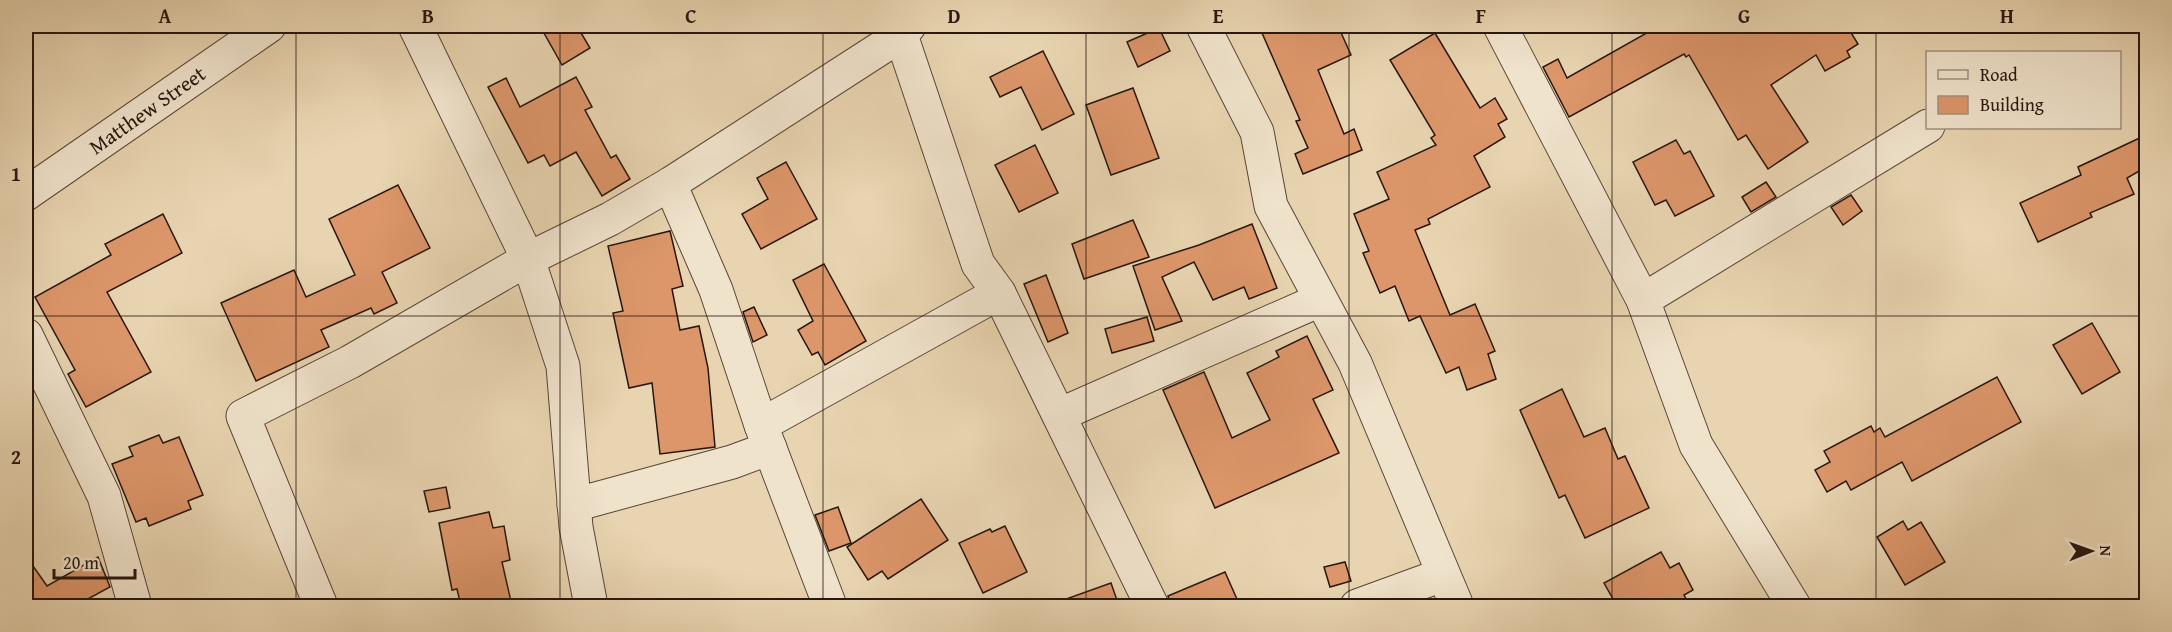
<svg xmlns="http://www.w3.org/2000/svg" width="2172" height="632" viewBox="0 0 2172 632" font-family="'Gentium Book Plus',serif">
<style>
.building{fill:#dc966a;stroke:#28160e;stroke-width:1.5}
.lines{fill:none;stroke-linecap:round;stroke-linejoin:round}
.minor-casing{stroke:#584636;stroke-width:35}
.minor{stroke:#f0e3cc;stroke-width:33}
.grid{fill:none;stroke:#28160e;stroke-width:1.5;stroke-opacity:0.55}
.labels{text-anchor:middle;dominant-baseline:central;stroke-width:6;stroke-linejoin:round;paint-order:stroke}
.street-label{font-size:21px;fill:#28160e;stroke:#f0e3cc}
.neatline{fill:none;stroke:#28160e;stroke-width:2}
.grid-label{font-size:20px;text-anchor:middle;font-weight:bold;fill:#28160e}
</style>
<rect width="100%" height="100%" fill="#e8d4b0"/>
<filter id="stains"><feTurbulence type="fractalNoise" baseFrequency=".00333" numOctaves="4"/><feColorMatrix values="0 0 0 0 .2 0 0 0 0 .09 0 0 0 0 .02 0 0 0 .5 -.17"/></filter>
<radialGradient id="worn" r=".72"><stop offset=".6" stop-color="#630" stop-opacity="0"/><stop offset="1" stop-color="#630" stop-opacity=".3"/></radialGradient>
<g class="building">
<polygon points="540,26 577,26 590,48 562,65"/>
<polygon points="1259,26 1338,26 1351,55 1318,70 1344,134 1354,129 1362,150 1303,174 1295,154 1308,148 1296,121 1300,120"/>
<polygon points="1659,26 1847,26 1858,44 1847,51 1850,57 1825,71 1816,55 1771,85 1808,142 1768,169 1746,135 1738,140 1689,55 1686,57 1684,54 1569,117 1543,67 1558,59 1567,78"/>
<polygon points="1159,28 1170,51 1138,67 1127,42"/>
<polygon points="1435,33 1480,108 1495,98 1507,119 1498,124 1505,137 1474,156 1490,187 1428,219 1430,224 1415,230 1450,315 1475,304 1495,351 1488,354 1496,379 1467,390 1459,367 1446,373 1420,316 1409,321 1395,286 1380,293 1363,253 1369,251 1354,214 1389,199 1377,172 1436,145 1431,138 1435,135 1390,60"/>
<polygon points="1043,51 1074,114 1042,130 1021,87 1000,97 990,77"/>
<polygon points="576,77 592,107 585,110 611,158 616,155 630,179 602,196 576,152 550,166 544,155 528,163 488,87 506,78 520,107"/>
<polygon points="1133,88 1159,158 1111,175 1086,105"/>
<polygon points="2146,135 2146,167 2127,178 2134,194 2090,213 2092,217 2038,242 2020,203 2081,175 2078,167"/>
<polygon points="1676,140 1684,154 1690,151 1714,196 1675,216 1666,200 1655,205 1633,162"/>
<polygon points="1035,145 1058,193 1019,212 995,165"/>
<polygon points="786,162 817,219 761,249 742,214 768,199 757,178"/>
<polygon points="1766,182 1776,197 1751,212 1742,197"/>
<polygon points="398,185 430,248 382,272 397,303 374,314 371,308 321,330 329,347 256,381 221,303 294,270 306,297 355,275 329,219"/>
<polygon points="1851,195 1862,211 1843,225 1831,207"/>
<polygon points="163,214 182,253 107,292 151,372 86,407 68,374 75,370 35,297 111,255 105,244"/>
<polygon points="1133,220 1149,257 1084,279 1072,244"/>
<polygon points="1252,224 1277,288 1249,299 1244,287 1213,300 1194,262 1162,277 1182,321 1155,330 1133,266 1199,245"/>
<polygon points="670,231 683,286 672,289 680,330 699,326 708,368 715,447 660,454 652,383 629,388 613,313 623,311 608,246"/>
<polygon points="824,264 866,341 825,365 818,352 812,355 798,330 813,321 793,280"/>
<polygon points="1046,275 1068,333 1048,342 1024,284"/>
<polygon points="754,307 767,335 753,342 743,312"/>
<polygon points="1147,317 1154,341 1112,353 1105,329"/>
<polygon points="2092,323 2120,372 2082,394 2053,345"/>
<polygon points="1307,336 1333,390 1313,399 1339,453 1215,508 1163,390 1204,372 1232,438 1270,420 1247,373 1279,357 1276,351"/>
<polygon points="1997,377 2021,422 1912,481 1902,462 1851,490 1846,481 1827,492 1815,470 1830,462 1824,451 1871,426 1874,432 1880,428 1885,437"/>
<polygon points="1562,389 1584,437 1605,428 1618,459 1625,456 1649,508 1585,538 1565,495 1559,498 1520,410"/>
<polygon points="159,435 163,443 179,437 203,495 188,501 191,509 149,526 146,518 136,522 112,464 133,456 129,447"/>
<polygon points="446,487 450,508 429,512 424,491"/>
<polygon points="921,499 948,540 888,579 882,571 868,580 847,547"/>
<polygon points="838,507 851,543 829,551 815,515"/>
<polygon points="489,512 493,528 504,526 510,560 502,562 512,606 461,606 457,589 452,590 439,523"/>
<polygon points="1903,521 1908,530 1921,522 1945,562 1905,585 1877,537"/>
<polygon points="1005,526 1027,572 983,593 959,543 990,529 992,532"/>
<polygon points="1661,552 1670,568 1679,563 1693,590 1684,595 1690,606 1617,606 1604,583"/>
<polygon points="26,556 47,586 98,557 110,587 75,606 26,606"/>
<polygon points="1345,562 1351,581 1330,587 1324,567"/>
<polygon points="1225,572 1240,606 1171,606 1168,596"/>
<polygon points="1111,583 1119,606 1055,606 1055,603"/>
</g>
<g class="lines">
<defs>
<g id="minor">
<polyline points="415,26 528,259 563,366 576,527 591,606"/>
<polyline points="1203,26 1257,132 1271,206 1355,363 1457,606"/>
<polyline points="1500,26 1643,300 1696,445 1794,606"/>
<polyline points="670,184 716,290 761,425 830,606"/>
<polyline points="26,194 269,26"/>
<polyline points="999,293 1152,606"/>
<polyline points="1643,300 1928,126"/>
<polyline points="26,335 104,496 135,606"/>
<polyline points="1059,415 1320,300"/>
<polyline points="761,425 999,293 978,264 901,35 909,26"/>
<polyline points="574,505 732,462 770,448"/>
<polyline points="321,606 243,416 350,362 528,259 610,219 670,184 901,35"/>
<polyline points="1357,606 1442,575"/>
</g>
</defs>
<use href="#minor" class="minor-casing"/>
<use href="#minor" class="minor"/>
</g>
<path class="grid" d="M296 26V606M560 26V606M823 26V606M1086 26V606M1349 26V606M1612 26V606M1876 26V606M26 316H2146"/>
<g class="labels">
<g class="street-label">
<text transform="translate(147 110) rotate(-35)">Matthew Street</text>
</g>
</g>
<rect width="2172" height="632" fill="none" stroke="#e8d4b0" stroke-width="66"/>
<rect x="1926" y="51" width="195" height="78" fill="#f0e3cc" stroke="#a09180" stroke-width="1.5"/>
<rect x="1938" y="70" width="30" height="9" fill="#f0e3cc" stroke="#a09180" stroke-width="1.5"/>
<text x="1980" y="81" font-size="18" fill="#28160e">Road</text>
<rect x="1938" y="96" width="30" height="18" fill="#dc966a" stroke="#a09180" stroke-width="1.5"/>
<text x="1980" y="111" font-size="18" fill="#28160e">Building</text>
<g transform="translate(2091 551) rotate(89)" stroke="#f0e3cc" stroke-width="4.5" paint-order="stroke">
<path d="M0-4.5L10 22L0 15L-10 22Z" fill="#28160e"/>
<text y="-9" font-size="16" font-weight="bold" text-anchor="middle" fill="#28160e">N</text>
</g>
<path d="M54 569v9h81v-9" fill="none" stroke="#28160e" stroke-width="3"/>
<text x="63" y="569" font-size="18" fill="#28160e" stroke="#f0e3cc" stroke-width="4.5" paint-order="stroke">20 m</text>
<rect x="33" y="33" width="2106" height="566" class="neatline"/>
<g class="grid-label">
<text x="165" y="23">A</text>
<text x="428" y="23">B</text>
<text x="691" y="23">C</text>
<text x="954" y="23">D</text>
<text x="1218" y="23">E</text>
<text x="1481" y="23">F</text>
<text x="1744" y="23">G</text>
<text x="2007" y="23">H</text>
<text x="16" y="181">1</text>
<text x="16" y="464">2</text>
</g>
<rect width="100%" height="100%" filter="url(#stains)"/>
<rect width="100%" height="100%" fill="url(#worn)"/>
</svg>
